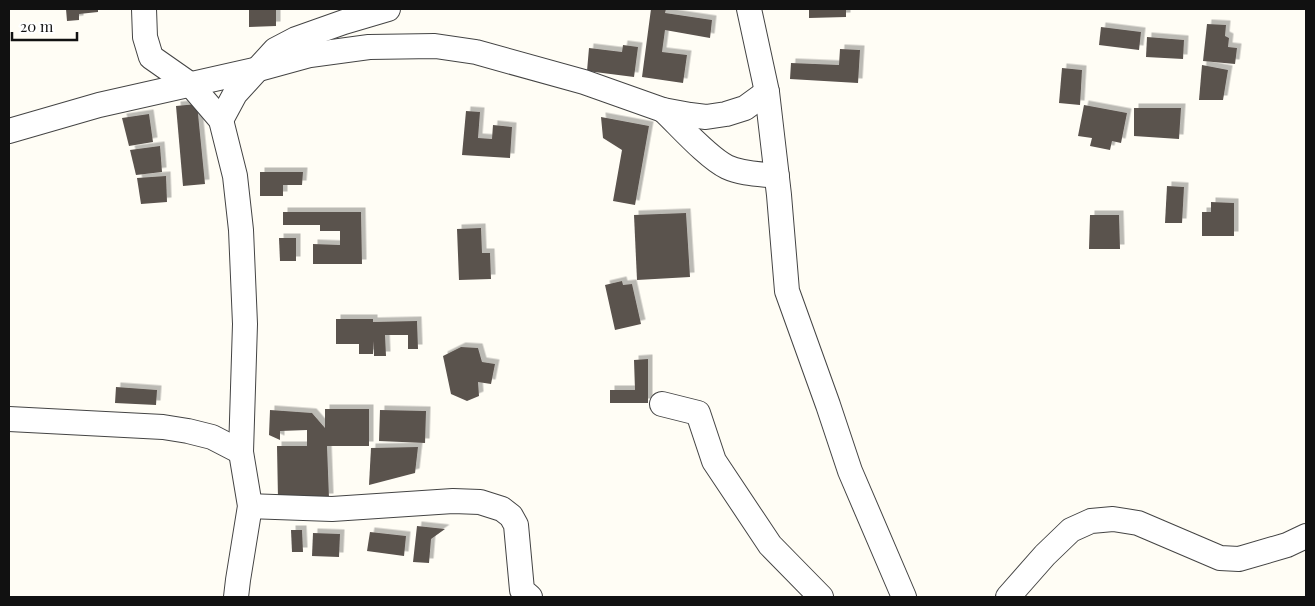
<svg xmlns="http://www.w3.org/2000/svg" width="1315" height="606" viewBox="0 0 1315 606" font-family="'Playfair Display',serif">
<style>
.building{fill:#5a524d;filter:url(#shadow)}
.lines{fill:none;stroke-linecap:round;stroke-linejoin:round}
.minor-casing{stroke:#444;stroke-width:26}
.minor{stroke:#fff;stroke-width:24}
</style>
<defs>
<filter id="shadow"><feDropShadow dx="4.5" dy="-4.5" stdDeviation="0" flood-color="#0004"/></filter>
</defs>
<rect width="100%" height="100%" fill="#fffdf5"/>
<g class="building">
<polygon points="66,9 98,9 98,12 79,14 79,20 67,21"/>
<polygon points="249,9 276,9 276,26 249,27"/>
<polygon points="651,9 666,9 665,13 712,20 710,38 665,30 662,52 687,55 683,83 642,77"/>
<polygon points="809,9 846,9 846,17 809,18"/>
<polygon points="1207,24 1226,25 1225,36 1229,38 1228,47 1237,48 1235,64 1203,61"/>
<polygon points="1101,27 1141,32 1139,50 1099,45"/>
<polygon points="1147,37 1184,40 1183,59 1146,57"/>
<polygon points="623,45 638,47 634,77 587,71 589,48 622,52"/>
<polygon points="840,49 860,50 858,83 790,79 791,63 839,65"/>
<polygon points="1202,65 1228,70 1223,100 1199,100"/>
<polygon points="1062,68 1082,70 1080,105 1059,103"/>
<polygon points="197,104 205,184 183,186 176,106"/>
<polygon points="1084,105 1127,113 1121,143 1112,141 1110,150 1090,146 1092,138 1078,136"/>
<polygon points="1134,108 1181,108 1179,139 1134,136"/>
<polygon points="466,111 480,112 478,138 492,139 493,125 512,127 510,158 462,155"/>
<polygon points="149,114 153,142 129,146 122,118"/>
<polygon points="601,117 649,126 635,205 613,201 622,150 603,138"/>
<polygon points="160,146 162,172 136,175 130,150"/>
<polygon points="260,172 303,172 302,185 283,185 283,196 260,196"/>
<polygon points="166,176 167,202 141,204 137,178"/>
<polygon points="1167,186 1184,187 1182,223 1165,223"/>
<polygon points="1211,202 1234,203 1234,236 1202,236 1202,212 1211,212"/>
<polygon points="283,212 361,212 362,264 313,264 313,244 340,245 340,231 320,231 320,225 283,225"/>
<polygon points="686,213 690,277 637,280 634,215"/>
<polygon points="1090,215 1119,215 1120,249 1089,249"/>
<polygon points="481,228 482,253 490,253 491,279 459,280 457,229"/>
<polygon points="279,238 296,238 296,261 280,261"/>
<polygon points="622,281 623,285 632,284 641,324 615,330 605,285"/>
<polygon points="336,319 373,319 373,322 417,321 418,349 408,349 408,335 385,335 386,356 374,356 374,341 373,354 359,354 359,344 336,344"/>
<polygon points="461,347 478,348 482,362 495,364 491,384 478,382 479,396 467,401 451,394 443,356"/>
<polygon points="648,359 648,403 610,403 610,390 635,390 634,360"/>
<polygon points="116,387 157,390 156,405 115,403"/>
<polygon points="325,409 369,409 369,446 327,446 329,498 278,499 277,446 307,446 307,430 280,431 280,440 269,435 270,410 312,413 325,428"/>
<polygon points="380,410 426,411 425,443 379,441"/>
<polygon points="418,447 415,473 369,485 371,448"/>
<polygon points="417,526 445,529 431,539 429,563 413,562"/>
<polygon points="291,530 302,530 303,552 292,552"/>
<polygon points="370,532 406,536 404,556 367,551"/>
<polygon points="313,533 340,534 339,557 312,556"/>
</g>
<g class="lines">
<defs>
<g id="minor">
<polyline points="144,9 145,37 151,57 191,85 221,120 235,176 241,230 245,324 241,452 250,506 238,580 236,597"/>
<polyline points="749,9 767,92 779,195 787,291 828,405 850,471 904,597"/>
<path d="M663 110C679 125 708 158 727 167 742 174 761 174 777 176"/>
<polyline points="221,120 235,94 275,50 296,39 344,22 388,9"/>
<polyline points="9,131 99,105 259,69 310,55 369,47 435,46 476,52 584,82 663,110 690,115 706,117 726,114 745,108 767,92"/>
<polyline points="662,404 698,413 714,461 770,545 821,597"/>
<polyline points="9,419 163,427 188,431 212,437 241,452"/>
<polyline points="250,506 332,509 453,501 480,502 502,509 511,516 516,525 522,590 530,597"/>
<polyline points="1008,597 1045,555 1071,530 1091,521 1113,519 1138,523 1220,558 1239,559 1287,545 1306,536"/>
</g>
</defs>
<use href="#minor" class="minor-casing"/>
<use href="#minor" class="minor"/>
</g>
<rect width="1315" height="606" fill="none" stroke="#111111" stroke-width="20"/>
<path d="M12 32v8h65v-8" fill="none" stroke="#111111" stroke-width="2.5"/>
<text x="20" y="32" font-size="15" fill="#111111" stroke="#ffffff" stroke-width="4" paint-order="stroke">20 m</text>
</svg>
